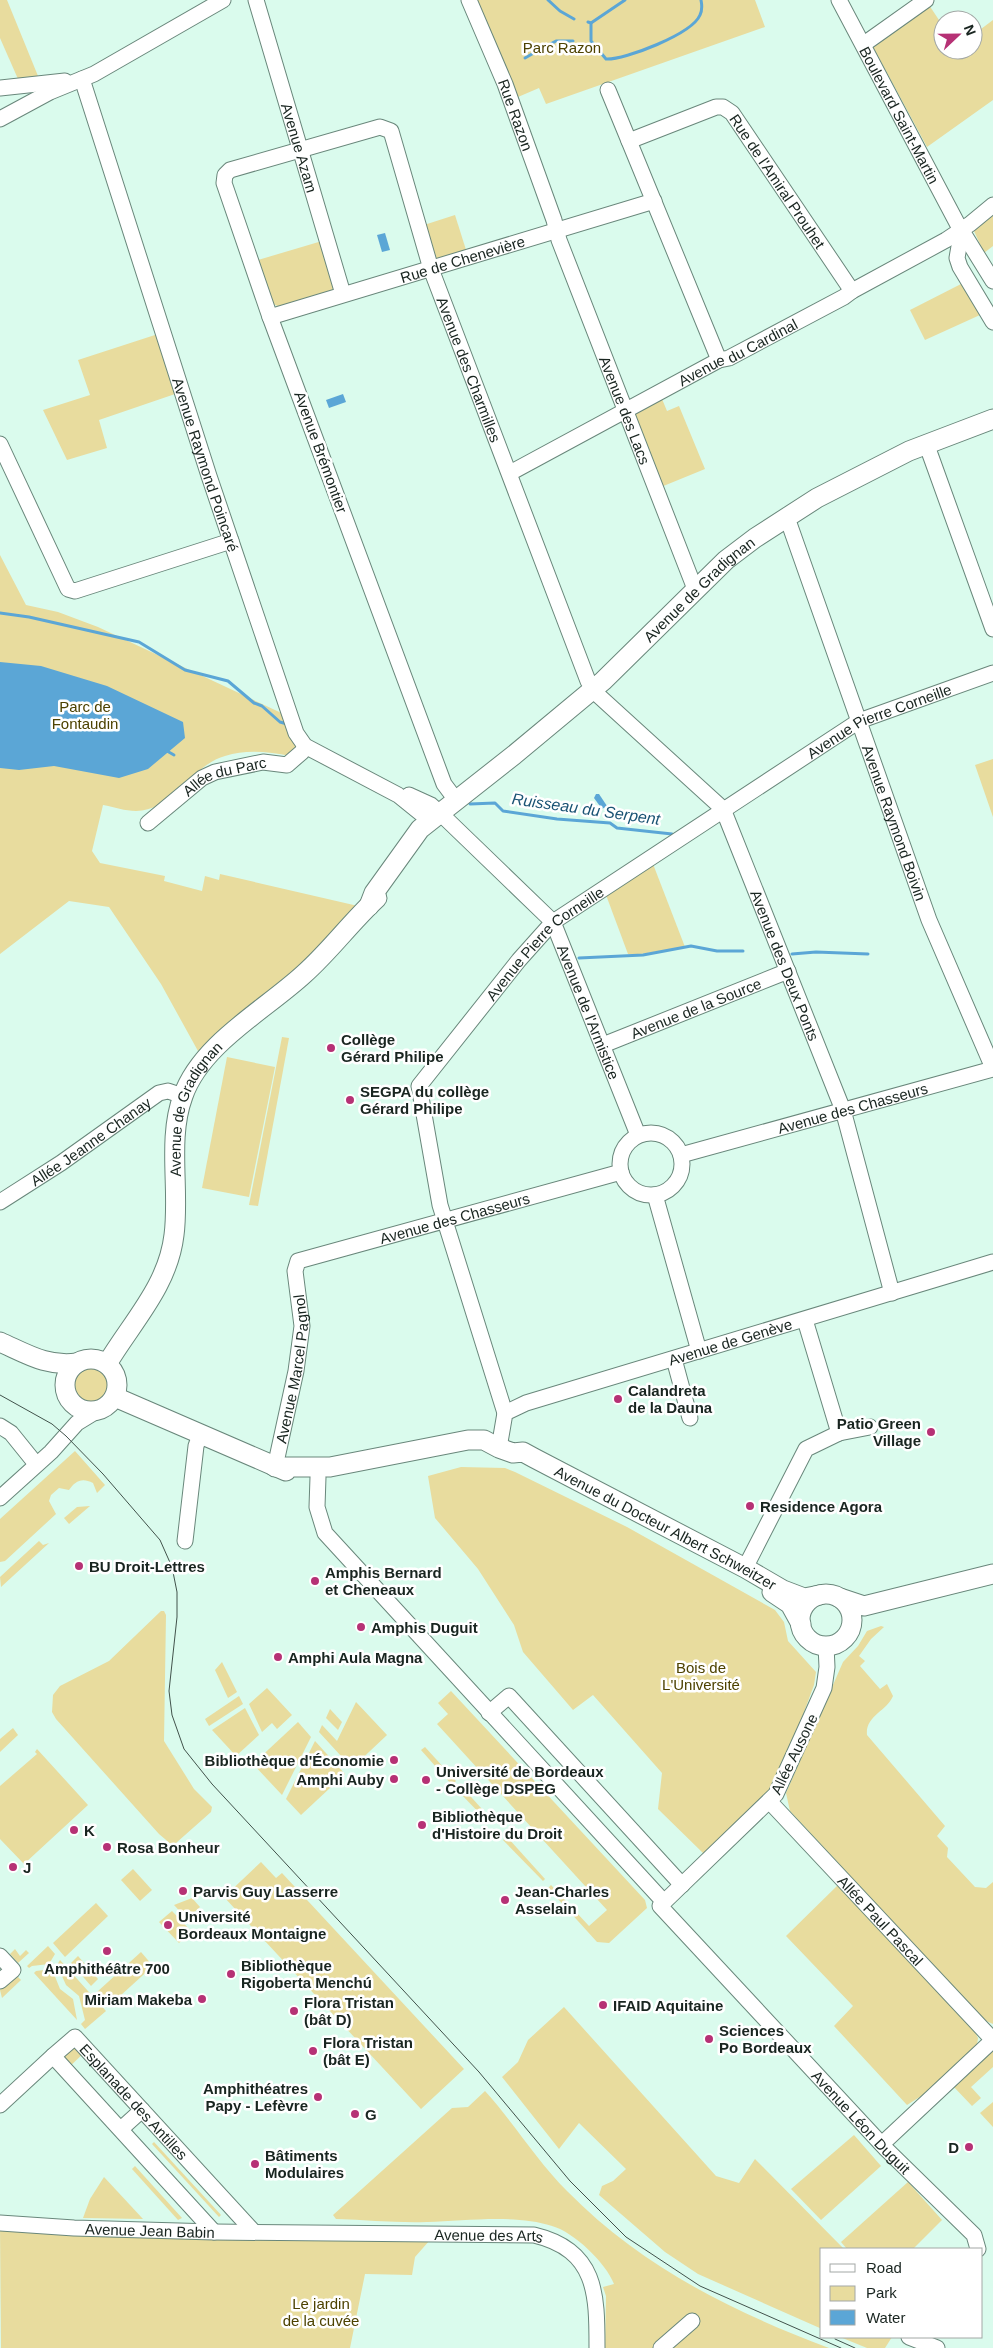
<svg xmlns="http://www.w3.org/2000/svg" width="993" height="2348" viewBox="0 0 993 2348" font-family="Helvetica,sans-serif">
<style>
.green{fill:#e8dc9e}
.water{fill:#5ba6d6}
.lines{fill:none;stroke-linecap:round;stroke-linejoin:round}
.stream{stroke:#5ba6d6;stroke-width:3}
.minor-casing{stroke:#69877b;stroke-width:17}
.major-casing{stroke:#69877b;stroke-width:21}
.minor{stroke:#fff;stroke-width:15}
.major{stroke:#fff;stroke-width:19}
.tram{stroke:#41524b;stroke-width:1}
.poi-dot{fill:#b63175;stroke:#fff;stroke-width:2}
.labels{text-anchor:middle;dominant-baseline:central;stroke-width:5;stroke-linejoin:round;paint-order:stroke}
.park-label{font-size:15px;fill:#4d4200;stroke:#fff}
.street-label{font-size:15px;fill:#192520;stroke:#fff}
.poi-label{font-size:15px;font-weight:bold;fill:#192520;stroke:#fff;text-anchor:start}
.water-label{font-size:16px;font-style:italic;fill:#1a5374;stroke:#fff}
</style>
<rect width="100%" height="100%" fill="#dafbed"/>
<g class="green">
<polygon points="0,0 7,0 38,76 18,79 0,38"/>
<polygon points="477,0 755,0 765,27 546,104 539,88 518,97"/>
<polygon points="929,5 943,26 943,50 973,50 973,35 993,20 993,100 927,147 872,45"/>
<polygon points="993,212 993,246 984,253 974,231 977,226"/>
<polygon points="455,215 467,253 436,262 424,225"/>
<polygon points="322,241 335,285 331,292 280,307 273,304 258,260"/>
<polygon points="961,284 980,315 925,340 910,310"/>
<polygon points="158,334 178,393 99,420 107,448 67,460 43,410 90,395 78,360"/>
<polygon points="662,399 667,411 679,406 705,469 661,487 634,414"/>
<path d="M0 555 26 605 58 612 98 627 290 717 299 743 290 756C269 752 247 749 225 756 190 766 175 810 136 811 125 811 114 807 103 805L92 851 100 863 165 876 164 881 202 891 205 876 219 880 220 874 358 906 320 949 198 1051 161 984 109 907 69 901 0 954Z"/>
<polygon points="993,759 993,817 975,765"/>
<polygon points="653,864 685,947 641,954 628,954 606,895"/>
<polygon points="282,1037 289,1038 258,1206 249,1205"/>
<polygon points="227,1057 275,1067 249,1197 202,1188"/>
<circle cx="90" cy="1385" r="18"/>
<path d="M75 1451 105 1485 97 1493 93 1483C82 1477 75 1481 69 1490L59 1488 51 1495 49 1501 56 1514 5 1561 0 1562V1519Z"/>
<polygon points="461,1467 505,1468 515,1472 627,1527 775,1610 784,1622 788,1641 816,1672 814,1685 778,1783 704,1854 658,1809 662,1773 593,1695 573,1710 523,1652 514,1625 478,1569 435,1518 428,1476"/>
<polygon points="90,1506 69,1524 64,1518 77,1507"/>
<polygon points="39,1541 43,1545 49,1543 1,1587 0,1577"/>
<polygon points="161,1611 164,1611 166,1615 164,1741 194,1789 212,1807 211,1812 176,1843 172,1845 159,1834 56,1719 52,1712 53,1695 60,1686 109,1661"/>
<path d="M881 1626 884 1627 871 1639 859 1656 865 1661 860 1666 880 1689 887 1684 893 1696C887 1711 865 1716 867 1735L945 1826 937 1836 948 1848 947 1857 975 1887 986 1888 993 1882V2024L984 2020 790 1811 786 1793 843 1662 858 1646 867 1631Z"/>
<polygon points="222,1662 237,1692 228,1698 215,1670"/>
<polygon points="267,1688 292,1715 277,1729 272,1723 262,1732 249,1704"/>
<polygon points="451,1691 645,1900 647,1908 609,1943 597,1942 548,1888 551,1885 589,1926 607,1910 437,1724 448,1714 438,1703"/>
<polygon points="239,1696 243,1704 209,1726 205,1719"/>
<polygon points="356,1702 387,1735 352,1768 319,1732 322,1725 337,1741"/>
<polygon points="245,1708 259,1735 236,1756 212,1730"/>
<polygon points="330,1709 342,1722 338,1730 326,1718"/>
<polygon points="298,1722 311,1737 282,1795 253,1764"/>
<polygon points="13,1728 18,1735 0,1752 0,1739"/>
<polygon points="315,1741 345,1774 301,1815 286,1799"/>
<polygon points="425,1747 456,1781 452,1785 421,1750"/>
<polygon points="37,1749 88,1805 24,1864 0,1839 0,1786 37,1754 35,1752"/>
<polygon points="463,1788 490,1818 487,1821 459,1792"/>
<polygon points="507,1837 545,1879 543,1881 503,1840"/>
<polygon points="261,1862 276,1878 282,1873 464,2069 421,2109 224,1897"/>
<polygon points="133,1869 152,1890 140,1901 121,1880"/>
<polygon points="839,1884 973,2028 978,2038 977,2045 934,2088 907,2105 834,2026 853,2006 786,1936"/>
<polygon points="192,1898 200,1907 187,1919 174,1905"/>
<polygon points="96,1903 108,1916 65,1957 53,1943"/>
<polygon points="172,1911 191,1931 179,1943 159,1922"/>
<polygon points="48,1946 55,1954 49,1964 32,1966 29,1968 27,1966"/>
<polygon points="15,1949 20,1956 26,1950 29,1953 18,1963 10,1954"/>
<polygon points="141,1952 153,1966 109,2006 97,1992"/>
<polygon points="78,1956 98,1979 91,1986 71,1963"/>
<polygon points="60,1960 106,2011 85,2029 81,2024 85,2020 79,1996 66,1985 57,1965"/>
<polygon points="52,1969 60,1989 73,1999 77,2020 34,1973 36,1971"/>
<polygon points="17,1976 21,1980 2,1998 0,1990"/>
<polygon points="564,2007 716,2176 739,2183 755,2159 844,2249 822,2249 822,2329 698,2274 665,2252 599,2195 602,2186 613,2181 626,2169 579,2123 559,2149 502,2077 518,2062 528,2040"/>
<polygon points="72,2045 85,2052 67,2069 62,2062 65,2048"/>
<polygon points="993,2049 993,2067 971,2087 981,2098 972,2106 953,2086"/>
<path d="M485 2091C514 2123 537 2161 567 2191 642 2267 731 2311 829 2348H605L606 2296 603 2287 614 2284C606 2263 574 2232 552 2226 515 2214 466 2221 427 2222 397 2223 367 2220 336 2219L333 2215 452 2108 468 2107Z"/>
<polygon points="993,2102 993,2127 980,2113"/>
<polygon points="854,2135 881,2166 821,2220 791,2189"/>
<polygon points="154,2142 221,2215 219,2217 152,2144"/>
<polygon points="135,2166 182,2218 178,2220 132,2169"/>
<polygon points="104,2177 143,2219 83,2218 90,2199"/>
<polygon points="908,2182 942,2220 913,2249 847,2249 841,2242"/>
<polygon points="0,2228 430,2240 415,2257 412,2275 365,2274 350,2348 1,2348"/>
<polygon points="840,2337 892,2337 885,2348 867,2348"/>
</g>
<g class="water">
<polygon points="385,233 390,250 382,252 377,235"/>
<polygon points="343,394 346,402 329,408 326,400"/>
<polygon points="0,662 41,666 107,686 183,722 185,738 148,769 119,778 54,766 19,770 0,768"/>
<polygon points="596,794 599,794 607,806 602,809 594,798"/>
</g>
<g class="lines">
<g class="stream">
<polyline points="548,0 560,11 574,19"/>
<path d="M588 22 591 23V41L606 59C625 60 692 34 700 15 702 11 702 5 701 0"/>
<polyline points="591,23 625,0"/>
<polyline points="539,50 556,41 573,41"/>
<polyline points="525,58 532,54"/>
<polyline points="0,613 29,617 139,642 185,670 228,681 254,703 262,706 280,722 287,724"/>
<polyline points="167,751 174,755"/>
<polyline points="470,804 495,803 503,811 557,819 610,823 617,828 672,834"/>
<polyline points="792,954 816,952 868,954"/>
<polyline points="579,958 643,955 691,946 717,951 743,951"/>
</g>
<defs>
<g id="minor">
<path id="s1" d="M256 0 343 294"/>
<path id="s2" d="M469 0 505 84 554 220 559 240 695 589"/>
<path id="s3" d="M839 0 957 223 993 281"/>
<polyline points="864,44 926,0"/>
<path id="s4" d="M82 79 209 476 296 733 305 746 398 795 424 816 440 813"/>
<polyline points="0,88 65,81"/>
<polyline points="608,90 629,141"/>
<polyline points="0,119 50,92 94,74 223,0"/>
<polyline points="962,229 957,258 960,267 993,322"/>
<path id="s5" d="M270 317 654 201"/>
<path id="s6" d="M719 360 629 141 716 107H723L732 113 852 291"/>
<polyline points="926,443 993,629"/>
<polyline points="0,444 68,589 75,591 231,541"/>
<path id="s7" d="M510 473 719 360 729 358 844 297 852 291 946 240 970 224 993 205"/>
<path id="s8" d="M785 518 790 526 929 920 993 1068"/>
<path id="s9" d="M409 795 431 805 440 813 553 922 638 1135"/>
<path id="s10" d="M456 800 444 784 270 317 224 183 225 175 230 170 380 127 391 131 431 269 588 681 599 696 723 809 843 1110 892 1293"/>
<path id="s11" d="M148 823 202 778 215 772 263 762 287 765 302 752 305 746"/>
<path id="s12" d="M603 1045 788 971"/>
<circle cx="651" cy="1164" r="31"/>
<path id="s13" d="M681 1155 993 1069"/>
<polyline points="655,1195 699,1351"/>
<path id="s14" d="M0 1202 61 1163 159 1093 168 1091 183 1096"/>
<polyline points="805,1320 839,1433"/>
<polyline points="674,1359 690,1418"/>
<path id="s15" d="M505 1413 440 1205 419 1086 519 960 553 922 859 721 993 673"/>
<polyline points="0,1426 11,1433 36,1464"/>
<path id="s16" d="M499 1448 505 1413 526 1403 993 1262"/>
<path id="s17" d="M275 1467 296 1371 302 1326 295 1271 298 1261 621 1172"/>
<polyline points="318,1477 317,1507 325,1533 664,1902"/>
<polyline points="0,1498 51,1452 77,1423 95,1412"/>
<polyline points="185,1541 196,1446 200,1435"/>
<polyline points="745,1568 806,1449 839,1433 870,1427"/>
<path id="s18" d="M826 1646 827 1667 824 1688 776 1794 660 1906 886 2149 974 2235 978 2249"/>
<polyline points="489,1713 509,1696 682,1885"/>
<path id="s19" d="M770 1802 993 2040"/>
<polyline points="0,1956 13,1970 0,1981"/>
<polyline points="0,2105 53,2056"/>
<polyline points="121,2129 142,2110"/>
<polyline points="882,2144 993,2040"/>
<path id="s20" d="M0 2223 74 2228 214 2232 534 2235C597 2250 597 2294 597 2348"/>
<path id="s21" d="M214 2232 53 2056 75 2037 253 2231"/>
<polyline points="909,2337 937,2348"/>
<polyline points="661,2348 692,2321"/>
</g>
<g id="major">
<path id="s22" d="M369 906 374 893 420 829 514 755 603 681 726 560 755 538 817 498 909 451 993 419"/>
<path d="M0 1342C27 1354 47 1367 77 1363"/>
<circle cx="91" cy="1385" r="26"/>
<path id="s23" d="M107 1364C132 1322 168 1286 174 1235 180 1190 167 1139 183 1096 201 1044 265 1010 304 974 330 951 351 922 377 898"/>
<polyline points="115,1397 286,1471"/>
<path id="s24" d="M275 1467H330L468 1440H484L499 1448 513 1453 523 1452 534 1458 745 1568 783 1590 804 1598 820 1595"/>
<polyline points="772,1592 790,1604 801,1624"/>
<circle cx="826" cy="1620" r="26"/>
<polyline points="840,1598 864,1606 993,1574"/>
</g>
</defs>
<use href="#minor" class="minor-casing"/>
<use href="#major" class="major-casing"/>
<use href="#minor" class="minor"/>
<use href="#major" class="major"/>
<g class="tram">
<polyline points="0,1395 52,1424 66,1436 103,1474 160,1540 172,1567 177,1592 177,1617 169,1691 172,1715 184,1749 212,1784 479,2072 570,2181 626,2237 700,2286 841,2348"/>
<polyline points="835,2339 855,2348"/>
</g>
</g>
<g class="poi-dot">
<circle cx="331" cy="1048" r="5"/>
<circle cx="350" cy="1100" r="5"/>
<circle cx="618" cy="1399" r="5"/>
<circle cx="931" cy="1432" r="5"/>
<circle cx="750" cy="1506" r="5"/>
<circle cx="79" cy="1566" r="5"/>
<circle cx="315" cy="1581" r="5"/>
<circle cx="361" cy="1627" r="5"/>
<circle cx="278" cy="1657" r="5"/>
<circle cx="394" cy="1760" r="5"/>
<circle cx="394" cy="1779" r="5"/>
<circle cx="426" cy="1780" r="5"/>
<circle cx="422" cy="1825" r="5"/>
<circle cx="74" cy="1830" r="5"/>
<circle cx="107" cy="1847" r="5"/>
<circle cx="13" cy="1867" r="5"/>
<circle cx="183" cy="1891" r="5"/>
<circle cx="505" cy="1900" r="5"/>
<circle cx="168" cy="1925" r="5"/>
<circle cx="107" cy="1951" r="5"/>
<circle cx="231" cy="1974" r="5"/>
<circle cx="202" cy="1999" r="5"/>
<circle cx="603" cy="2005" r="5"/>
<circle cx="294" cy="2011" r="5"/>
<circle cx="709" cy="2039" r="5"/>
<circle cx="313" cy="2051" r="5"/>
<circle cx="318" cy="2097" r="5"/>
<circle cx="355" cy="2114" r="5"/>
<circle cx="969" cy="2147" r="5"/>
<circle cx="255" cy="2164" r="5"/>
</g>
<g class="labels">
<g class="park-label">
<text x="562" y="47">Parc Razon</text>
<text x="85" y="706">Parc de<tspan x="85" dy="17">Fontaudin</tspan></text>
<text x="701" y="1667">Bois de<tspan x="701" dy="17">L'Université</tspan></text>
<text x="321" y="2303">Le jardin<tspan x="321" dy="17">de la cuvée</tspan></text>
</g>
<g class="street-label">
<text stroke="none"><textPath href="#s2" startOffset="124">Rue Razon</textPath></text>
<text stroke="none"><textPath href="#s3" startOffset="130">Boulevard Saint-Martin</textPath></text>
<text stroke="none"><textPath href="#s1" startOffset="154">Avenue Azam</textPath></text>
<text stroke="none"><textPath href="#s6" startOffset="430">Rue de l'Amiral Prouhet</textPath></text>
<text stroke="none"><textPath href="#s5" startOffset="201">Rue de Chenevière</textPath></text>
<text stroke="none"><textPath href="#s7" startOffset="258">Avenue du Cardinal</textPath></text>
<text stroke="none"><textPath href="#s10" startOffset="1094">Avenue des Charmilles</textPath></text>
<text stroke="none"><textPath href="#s2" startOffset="439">Avenue des Lacs</textPath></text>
<text transform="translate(321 452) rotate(70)">Avenue Brémontier</text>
<text stroke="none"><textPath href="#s4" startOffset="405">Avenue Raymond Poincaré</textPath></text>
<text stroke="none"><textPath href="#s22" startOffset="461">Avenue de Gradignan</textPath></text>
<text stroke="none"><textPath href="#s15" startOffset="935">Avenue Pierre Corneille</textPath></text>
<text stroke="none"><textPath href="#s11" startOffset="92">Allée du Parc</textPath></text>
<text stroke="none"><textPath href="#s8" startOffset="324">Avenue Raymond Boivin</textPath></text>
<text stroke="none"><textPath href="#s15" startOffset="530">Avenue Pierre Corneille</textPath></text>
<text stroke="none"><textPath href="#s10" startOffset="1782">Avenue des Deux Ponts</textPath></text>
<text stroke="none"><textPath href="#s12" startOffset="100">Avenue de la Source</textPath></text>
<text stroke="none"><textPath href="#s9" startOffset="290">Avenue de l'Armistice</textPath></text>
<text stroke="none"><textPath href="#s13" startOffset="178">Avenue des Chasseurs</textPath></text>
<text stroke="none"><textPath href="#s23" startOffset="278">Avenue de Gradignan</textPath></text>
<text stroke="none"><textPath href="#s14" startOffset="109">Allée Jeanne Chanay</textPath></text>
<text stroke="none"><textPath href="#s17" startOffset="372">Avenue des Chasseurs</textPath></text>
<text stroke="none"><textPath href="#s16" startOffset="272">Avenue de Genève</textPath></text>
<text stroke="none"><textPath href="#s17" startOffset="100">Avenue Marcel Pagnol</textPath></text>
<text stroke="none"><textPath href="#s24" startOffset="415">Avenue du Docteur Albert Schweitzer</textPath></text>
<text transform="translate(794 1754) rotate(-64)">Allée Ausone</text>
<text stroke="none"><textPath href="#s19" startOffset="162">Allée Paul Pascal</textPath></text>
<text stroke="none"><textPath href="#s21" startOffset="355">Esplanade des Antilles</textPath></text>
<text stroke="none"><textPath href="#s18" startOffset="615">Avenue Léon Duguit</textPath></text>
<text stroke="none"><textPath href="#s20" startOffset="150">Avenue Jean Babin</textPath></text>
<text stroke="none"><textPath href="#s20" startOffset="489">Avenue des Arts</textPath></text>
</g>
<g class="poi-label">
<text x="341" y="1039">Collège<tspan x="341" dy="17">Gérard Philipe</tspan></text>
<text x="360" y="1091">SEGPA du collège<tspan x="360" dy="17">Gérard Philipe</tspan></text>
<text x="628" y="1390">Calandreta<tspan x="628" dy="17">de la Dauna</tspan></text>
<text x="921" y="1423" text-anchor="end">Patio Green<tspan x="921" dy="17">Village</tspan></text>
<text x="760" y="1506">Residence Agora</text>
<text x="89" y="1566">BU Droit-Lettres</text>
<text x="325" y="1572">Amphis Bernard<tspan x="325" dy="17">et Cheneaux</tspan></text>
<text x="371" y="1627">Amphis Duguit</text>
<text x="288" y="1657">Amphi Aula Magna</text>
<text x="384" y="1760" text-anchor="end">Bibliothèque d'Économie</text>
<text x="436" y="1771">Université de Bordeaux<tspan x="436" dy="17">- Collège DSPEG</tspan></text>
<text x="384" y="1779" text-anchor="end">Amphi Auby</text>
<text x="432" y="1816">Bibliothèque<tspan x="432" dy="17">d'Histoire du Droit</tspan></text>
<text x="84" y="1830">K</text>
<text x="117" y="1847">Rosa Bonheur</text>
<text x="23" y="1867">J</text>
<text x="193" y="1891">Parvis Guy Lasserre</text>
<text x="515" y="1891">Jean-Charles<tspan x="515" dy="17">Asselain</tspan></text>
<text x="178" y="1916">Université<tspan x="178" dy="17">Bordeaux Montaigne</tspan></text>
<text x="241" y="1965">Bibliothèque<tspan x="241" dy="17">Rigoberta Menchú</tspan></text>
<text x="107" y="1968" text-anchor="middle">Amphithéâtre 700</text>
<text x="192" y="1999" text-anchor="end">Miriam Makeba</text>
<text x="304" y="2002">Flora Tristan<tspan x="304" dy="17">(bât D)</tspan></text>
<text x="613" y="2005">IFAID Aquitaine</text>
<text x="719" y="2030">Sciences<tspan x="719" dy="17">Po Bordeaux</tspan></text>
<text x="323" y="2042">Flora Tristan<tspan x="323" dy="17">(bât E)</tspan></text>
<text x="308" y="2088" text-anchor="end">Amphithéatres<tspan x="308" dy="17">Papy - Lefèvre</tspan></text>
<text x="365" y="2114">G</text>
<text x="959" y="2147" text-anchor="end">D</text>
<text x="265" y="2155">Bâtiments<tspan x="265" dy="17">Modulaires</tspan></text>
</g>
<g class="water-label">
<text transform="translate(586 809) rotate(8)">Ruisseau du Serpent</text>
</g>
</g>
<rect x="820" y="2248" width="162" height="90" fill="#ffffff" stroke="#a3a8a6"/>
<rect x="830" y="2264" width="25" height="8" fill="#ffffff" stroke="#a3a8a6"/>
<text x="866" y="2273" font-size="15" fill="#192520">Road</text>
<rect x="830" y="2286" width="25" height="15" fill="#e8dc9e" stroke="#a3a8a6"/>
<text x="866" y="2298" font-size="15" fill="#192520">Park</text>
<rect x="830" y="2310" width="25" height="15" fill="#5ba6d6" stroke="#a3a8a6"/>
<text x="866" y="2323" font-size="15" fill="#192520">Water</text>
<g transform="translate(958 35) rotate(68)"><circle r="24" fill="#ffffff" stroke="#a3a8a6"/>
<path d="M0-4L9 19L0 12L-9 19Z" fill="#b63175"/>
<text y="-8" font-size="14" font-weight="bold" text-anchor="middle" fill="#192520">N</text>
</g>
</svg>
